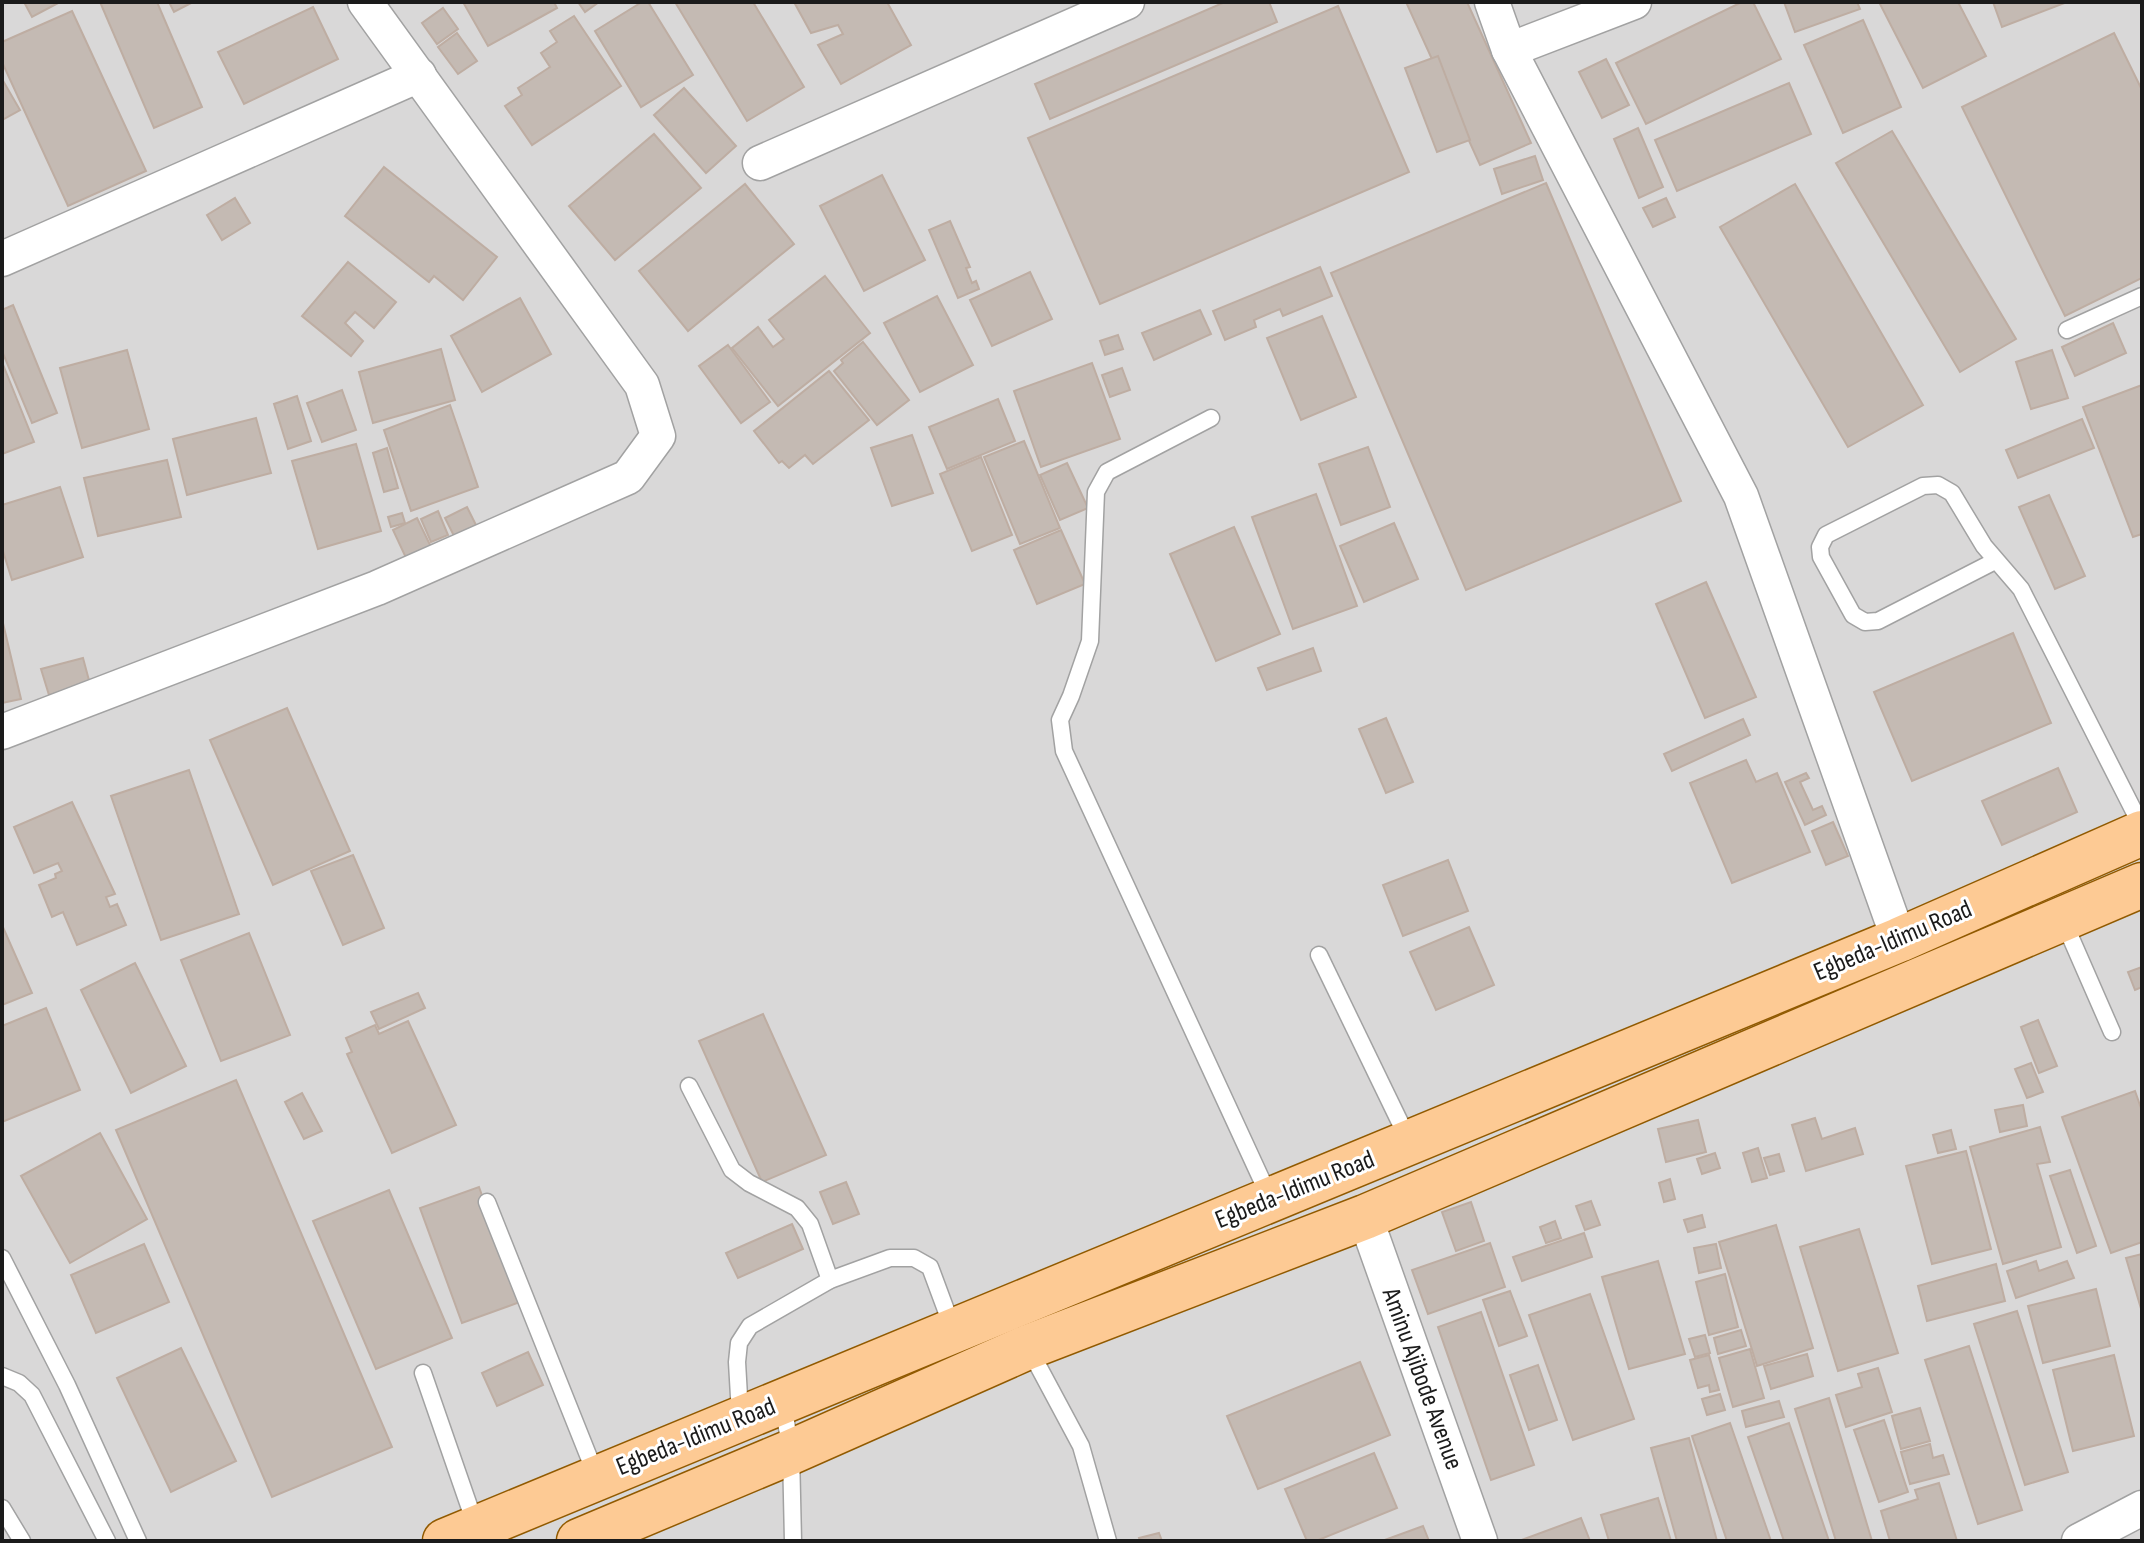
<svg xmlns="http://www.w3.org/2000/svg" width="2144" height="1543" viewBox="0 0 2144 1543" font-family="'Sofia Sans Condensed',sans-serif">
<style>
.residential{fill:#d9d8d8}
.building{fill:#c4bab3;stroke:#beada2;stroke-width:2}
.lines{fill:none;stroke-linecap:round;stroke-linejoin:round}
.service-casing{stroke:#a2a2a2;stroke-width:19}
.minor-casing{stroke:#a2a2a2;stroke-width:37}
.primary-casing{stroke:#915a00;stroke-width:47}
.service{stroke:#fff;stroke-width:16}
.minor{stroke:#fff;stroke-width:34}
.primary{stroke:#fdca94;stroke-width:44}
.labels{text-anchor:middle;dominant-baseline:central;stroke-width:6;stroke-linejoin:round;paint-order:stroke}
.street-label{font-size:26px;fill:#1b1b1b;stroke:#fff}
</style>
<rect width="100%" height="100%" fill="#ede8e0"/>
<rect class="residential" x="2" y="2" width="2140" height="1539"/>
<g class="building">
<polygon points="24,2 60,2 32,17"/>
<polygon points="100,2 157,2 202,107 154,128"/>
<polygon points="169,2 193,2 174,12"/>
<polygon points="463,2 554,2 557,8 488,46"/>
<polygon points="578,2 599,2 585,12"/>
<polygon points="642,2 648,2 693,75 641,107 595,31"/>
<polygon points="675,2 753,2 804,87 747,121"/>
<polygon points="794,2 887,2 911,45 841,84 818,45 843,34 838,25 811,33"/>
<polygon points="1225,2 1269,2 1277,22 1050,119 1035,84"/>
<polygon points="1406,2 1467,2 1531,143 1480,165"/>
<polygon points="1742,2 1753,2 1781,59 1646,124 1616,63"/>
<polygon points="1784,2 1857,2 1860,9 1795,32"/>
<polygon points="1879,2 1958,2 1986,56 1923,88"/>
<polygon points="1993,2 2067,2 2002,27"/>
<polygon points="1338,6 1409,172 1100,304 1028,138"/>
<polygon points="313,7 338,59 244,104 218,52"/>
<polygon points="443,8 458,29 437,44 422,23"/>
<polygon points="72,11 146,171 68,206 2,62 2,42"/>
<polygon points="574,16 621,86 532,145 505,106 522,95 518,88 550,67 541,53 557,42 550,31"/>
<polygon points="1863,20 1901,107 1843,133 1804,45"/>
<polygon points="457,33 477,61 458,74 438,47"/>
<polygon points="2114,33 2142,90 2142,278 2065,316 1962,107"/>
<polygon points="1438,56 1470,140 1437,152 1405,68"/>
<polygon points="1606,59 1629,105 1602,118 1579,72"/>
<polygon points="2,79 20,110 2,120"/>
<polygon points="1789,83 1811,134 1677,191 1655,140"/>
<polygon points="684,88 736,146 706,173 654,115"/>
<polygon points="1638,128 1663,187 1639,198 1614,139"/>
<polygon points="1892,131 2016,339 1960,372 1836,163"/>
<polygon points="654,134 701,188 615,260 569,206"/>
<polygon points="1535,156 1543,180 1502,194 1494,169"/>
<polygon points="384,167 497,257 463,300 434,276 429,282 345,216"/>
<polygon points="882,175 925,260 864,291 820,206"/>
<polygon points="1546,183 1681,501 1466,590 1331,273"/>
<polygon points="745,184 794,244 688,331 639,271"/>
<polygon points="1795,184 1923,405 1848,447 1720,227"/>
<polygon points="235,198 250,223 222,240 207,215"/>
<polygon points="1666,198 1675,217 1653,227 1643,208"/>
<polygon points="950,221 970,267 966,268 972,283 976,281 979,289 958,298 929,230"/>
<polygon points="348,262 396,302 374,328 355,312 345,323 363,341 351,356 302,316"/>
<polygon points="1320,267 1332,296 1283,316 1280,309 1254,320 1256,327 1225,340 1213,311"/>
<polygon points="1030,272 1052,319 992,346 970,300"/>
<polygon points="825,276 870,333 778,406 732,348 758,327 773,347 784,339 769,320"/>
<polygon points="937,296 973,365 920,392 884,323"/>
<polygon points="520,298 551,354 482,392 451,336"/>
<polygon points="13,305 57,413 32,423 2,351 2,310"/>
<polygon points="1200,310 1211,334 1154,360 1142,333"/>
<polygon points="1322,316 1356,397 1301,420 1267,338"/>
<polygon points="2113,323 2126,353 2075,376 2062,347"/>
<polygon points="1118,335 1123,349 1105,355 1100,341"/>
<polygon points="863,342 909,400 877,425 834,371 843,363 841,360"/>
<polygon points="728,345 770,402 741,423 699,366"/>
<polygon points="441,349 455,400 373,423 359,372"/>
<polygon points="127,350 149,429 82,448 60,368"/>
<polygon points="2052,350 2068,398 2031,409 2016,362"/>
<polygon points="2,362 34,442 2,454"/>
<polygon points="1092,363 1120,439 1041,467 1014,391"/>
<polygon points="1122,368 1130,390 1110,397 1102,375"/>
<polygon points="829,371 869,420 813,464 805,455 789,468 782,461 779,463 754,431"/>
<polygon points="2142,385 2142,534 2133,537 2083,407"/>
<polygon points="342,390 356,430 322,442 307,403"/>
<polygon points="297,396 311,441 288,449 274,404"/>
<polygon points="998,399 1015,441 947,469 929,427"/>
<polygon points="450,405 478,487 411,511 384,430"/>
<polygon points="256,418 271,473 187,495 173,439"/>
<polygon points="2082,419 2094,448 2018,478 2006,450"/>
<polygon points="912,435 933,493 892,506 871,448"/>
<polygon points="1024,441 1060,528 1020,544 984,457"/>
<polygon points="356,444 381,531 318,549 292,461"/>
<polygon points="1368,447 1390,507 1341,525 1319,464"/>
<polygon points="387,448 398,488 384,492 373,453"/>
<polygon points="981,457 1012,535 972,551 940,474"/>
<polygon points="167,460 181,517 98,536 84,478"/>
<polygon points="1067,463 1088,508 1060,520 1040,475"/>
<polygon points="60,487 83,557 12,580 2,548 2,505"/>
<polygon points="1316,494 1357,606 1293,629 1252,517"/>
<polygon points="2049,495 2085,576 2055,589 2019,507"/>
<polygon points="467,507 476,525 454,536 445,518"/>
<polygon points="438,511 448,535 431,542 421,519"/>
<polygon points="402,513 405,523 391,527 388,517"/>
<polygon points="417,518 432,549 407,560 393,530"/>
<polygon points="1394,523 1418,579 1364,602 1340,546"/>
<polygon points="1234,527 1280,634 1216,661 1170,554"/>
<polygon points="1061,530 1085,584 1037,604 1014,550"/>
<polygon points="1706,582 1756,697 1705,718 1656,604"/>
<polygon points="2,619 21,699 2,703"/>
<polygon points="2013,633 2051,723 1912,781 1874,692"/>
<polygon points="1313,648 1321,671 1267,690 1258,668"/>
<polygon points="83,658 90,684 49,695 41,669"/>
<polygon points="287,708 350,851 273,885 210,740"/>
<polygon points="1386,718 1413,782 1386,793 1359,729"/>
<polygon points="1743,719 1750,735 1672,771 1664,754"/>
<polygon points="1746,760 1756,782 1777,773 1810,852 1732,883 1690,783"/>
<polygon points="2058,768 2077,812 2002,845 1982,801"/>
<polygon points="189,770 239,914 161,940 111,796"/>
<polygon points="1806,773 1809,778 1800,782 1813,810 1822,806 1826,815 1805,825 1785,782"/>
<polygon points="72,802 115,894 106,897 110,907 117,904 126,925 77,945 63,912 52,917 39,885 56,878 55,874 62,871 58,863 34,873 14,827"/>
<polygon points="1833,822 1848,856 1826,865 1812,831"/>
<polygon points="353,855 384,928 343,945 311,871"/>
<polygon points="1448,860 1468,911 1403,936 1383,885"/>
<polygon points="2,925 32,993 2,1005"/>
<polygon points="1469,927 1494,985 1436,1010 1410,952"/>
<polygon points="249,933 290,1035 221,1061 181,960"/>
<polygon points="135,963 186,1066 131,1093 81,990"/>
<polygon points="2142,967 2142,987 2135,990 2128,972"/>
<polygon points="418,993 425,1008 379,1029 371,1012"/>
<polygon points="46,1008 80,1090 2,1122 2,1026"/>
<polygon points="763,1014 826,1155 762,1182 699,1041"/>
<polygon points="2038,1020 2057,1066 2039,1073 2021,1027"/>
<polygon points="408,1021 456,1125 392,1153 347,1054 352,1052 346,1038 375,1025 379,1034"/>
<polygon points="2031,1063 2043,1092 2027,1098 2015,1069"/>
<polygon points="236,1080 392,1447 272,1497 116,1130"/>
<polygon points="2135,1091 2142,1111 2142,1242 2111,1253 2062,1117"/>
<polygon points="302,1093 322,1131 304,1139 285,1102"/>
<polygon points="2023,1105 2027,1126 2000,1132 1995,1110"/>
<polygon points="1815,1118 1822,1139 1855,1128 1863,1154 1806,1171 1792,1125"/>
<polygon points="1698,1120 1706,1152 1666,1162 1658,1129"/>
<polygon points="2040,1127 2050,1162 2037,1164 2061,1247 2003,1264 1970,1147"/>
<polygon points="1951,1130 1956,1149 1938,1153 1933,1135"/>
<polygon points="100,1133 147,1219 70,1263 21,1176"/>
<polygon points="1758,1148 1767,1178 1752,1182 1743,1153"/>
<polygon points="1966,1151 1991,1249 1932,1264 1906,1166"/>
<polygon points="1715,1153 1720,1168 1702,1174 1697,1159"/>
<polygon points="1779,1154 1784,1171 1770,1175 1764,1158"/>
<polygon points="2070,1170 2096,1246 2077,1253 2050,1176"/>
<polygon points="1670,1179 1675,1199 1664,1202 1659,1183"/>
<polygon points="846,1182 859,1214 833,1224 820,1192"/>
<polygon points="479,1187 520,1302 462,1323 420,1208"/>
<polygon points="389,1190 452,1338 376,1369 313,1221"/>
<polygon points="1591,1201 1600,1225 1585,1230 1576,1206"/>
<polygon points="1471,1202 1484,1241 1456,1251 1442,1212"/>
<polygon points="1702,1215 1705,1227 1688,1232 1684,1220"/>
<polygon points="1555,1221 1561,1238 1546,1243 1540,1227"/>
<polygon points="792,1224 803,1249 738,1278 726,1253"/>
<polygon points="1776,1225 1813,1348 1757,1366 1719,1242"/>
<polygon points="1859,1229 1898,1353 1838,1371 1800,1247"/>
<polygon points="1584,1233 1592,1257 1522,1281 1513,1257"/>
<polygon points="1490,1243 1505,1287 1428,1314 1412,1270"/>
<polygon points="144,1244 169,1302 96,1333 71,1275"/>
<polygon points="1716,1244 1721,1268 1699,1273 1694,1248"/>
<polygon points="2142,1254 2142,1312 2126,1258"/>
<polygon points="1658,1261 1685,1354 1629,1369 1602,1277"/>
<polygon points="2036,1261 2039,1271 2067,1261 2074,1278 2016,1298 2007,1271"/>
<polygon points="1996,1264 2005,1301 1927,1321 1918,1286"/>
<polygon points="1725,1274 1738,1327 1709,1335 1696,1282"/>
<polygon points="2096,1289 2110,1346 2043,1363 2028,1306"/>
<polygon points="1510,1291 1527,1336 1499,1346 1483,1300"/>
<polygon points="1590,1294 1634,1419 1573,1440 1529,1315"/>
<polygon points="2017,1311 2068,1472 2025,1485 1974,1324"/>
<polygon points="1481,1312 1534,1465 1491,1480 1438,1327"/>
<polygon points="1741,1330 1746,1346 1718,1354 1714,1338"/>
<polygon points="1705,1335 1710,1353 1695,1357 1689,1339"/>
<polygon points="1969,1346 2022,1510 1978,1524 1925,1360"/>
<polygon points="181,1348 236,1461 171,1492 117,1378"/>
<polygon points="1750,1349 1764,1398 1733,1407 1719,1358"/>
<polygon points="528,1352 543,1385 497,1406 482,1373"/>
<polygon points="1807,1354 1813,1376 1771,1389 1764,1366"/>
<polygon points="1709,1355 1719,1390 1710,1392 1709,1385 1698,1388 1690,1360"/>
<polygon points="2114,1355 2134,1436 2073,1451 2053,1370"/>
<polygon points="1360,1362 1390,1435 1258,1489 1227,1416"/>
<polygon points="1538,1365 1557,1420 1529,1430 1510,1375"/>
<polygon points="1878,1368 1892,1412 1846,1427 1836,1395 1862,1387 1858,1374"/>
<polygon points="1720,1394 1725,1410 1707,1415 1702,1399"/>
<polygon points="1829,1398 1872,1541 1836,1541 1795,1409"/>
<polygon points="1779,1401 1784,1417 1746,1427 1742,1411"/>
<polygon points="1920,1408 1930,1441 1901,1449 1892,1416"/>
<polygon points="1884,1420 1908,1492 1879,1502 1854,1430"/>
<polygon points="1730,1423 1771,1541 1727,1541 1692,1436"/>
<polygon points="1789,1423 1829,1541 1784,1541 1748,1437"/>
<polygon points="1689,1438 1717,1541 1677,1541 1651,1448"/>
<polygon points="1930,1444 1933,1458 1943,1455 1949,1474 1910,1484 1901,1452"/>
<polygon points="1374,1453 1397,1508 1316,1541 1307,1541 1285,1489"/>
<polygon points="1939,1483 1957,1541 1890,1541 1881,1511 1918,1499 1915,1490"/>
<polygon points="1658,1498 1671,1541 1609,1541 1601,1515"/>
<polygon points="1581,1518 1590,1541 1519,1541"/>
<polygon points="1423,1526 1429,1541 1382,1541"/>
<polygon points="1159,1533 1162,1541 1140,1541 1139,1538"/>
</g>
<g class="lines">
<defs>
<g id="service">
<polyline points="2067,330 2142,296"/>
<polyline points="1211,418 1107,472 1096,492 1090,641 1071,696 1060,720 1064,751 1270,1198"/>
<polyline points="1995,561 1878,621 1865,622 1853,615 1821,557 1820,547 1826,535 1923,486 1938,485 1952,493 1984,546 2021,589 2142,827"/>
<polyline points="2063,920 2112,1032"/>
<polyline points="1319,955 1409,1141"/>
<polyline points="689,1086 732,1170 749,1183 797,1208 810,1224 830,1280"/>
<polyline points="487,1202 596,1475"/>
<polyline points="2,1258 67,1385 138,1541"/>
<polyline points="1028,1347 1081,1446 1108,1541"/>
<polyline points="423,1373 476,1526"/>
<polyline points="2,1376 19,1383 32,1395 107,1541"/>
<polyline points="783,1404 791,1452 793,1541"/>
<polyline points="740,1414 737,1362 739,1343 750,1326 830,1280 890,1258 914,1258 930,1267 953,1329"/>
<polyline points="2,1508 22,1541"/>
</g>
<g id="minor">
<polyline points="1492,2 1509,50 1741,496 1899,940"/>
<polyline points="1509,50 1634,2"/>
<polyline points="760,163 1127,2"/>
<polyline points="2,259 419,75"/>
<polyline points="2,732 377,588 628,477 658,436 642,385 365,2"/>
<polyline points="1365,1217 1480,1541"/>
<polyline points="2079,1541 2142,1508"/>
</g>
<g id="primary">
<polyline points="445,1541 1899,940 2142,833"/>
<polyline points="579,1541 791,1452 1028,1347 1365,1217 2142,885"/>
</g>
</defs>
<use href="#service" class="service-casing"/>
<use href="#minor" class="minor-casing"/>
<use href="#primary" class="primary-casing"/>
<use href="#service" class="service"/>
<use href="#minor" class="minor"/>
<use href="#primary" class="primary"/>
</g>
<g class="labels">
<g class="street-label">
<text transform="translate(1893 941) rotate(-23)">Egbeda-Idimu Road</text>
<text transform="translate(1295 1190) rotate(-22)">Egbeda-Idimu Road</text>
<text transform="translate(1422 1379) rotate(70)">Aminu Ajibode Avenue</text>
<text transform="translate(696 1437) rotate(-22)">Egbeda-Idimu Road</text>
</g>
</g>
<rect width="2144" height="1543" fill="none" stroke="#1b1b1b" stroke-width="8"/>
</svg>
